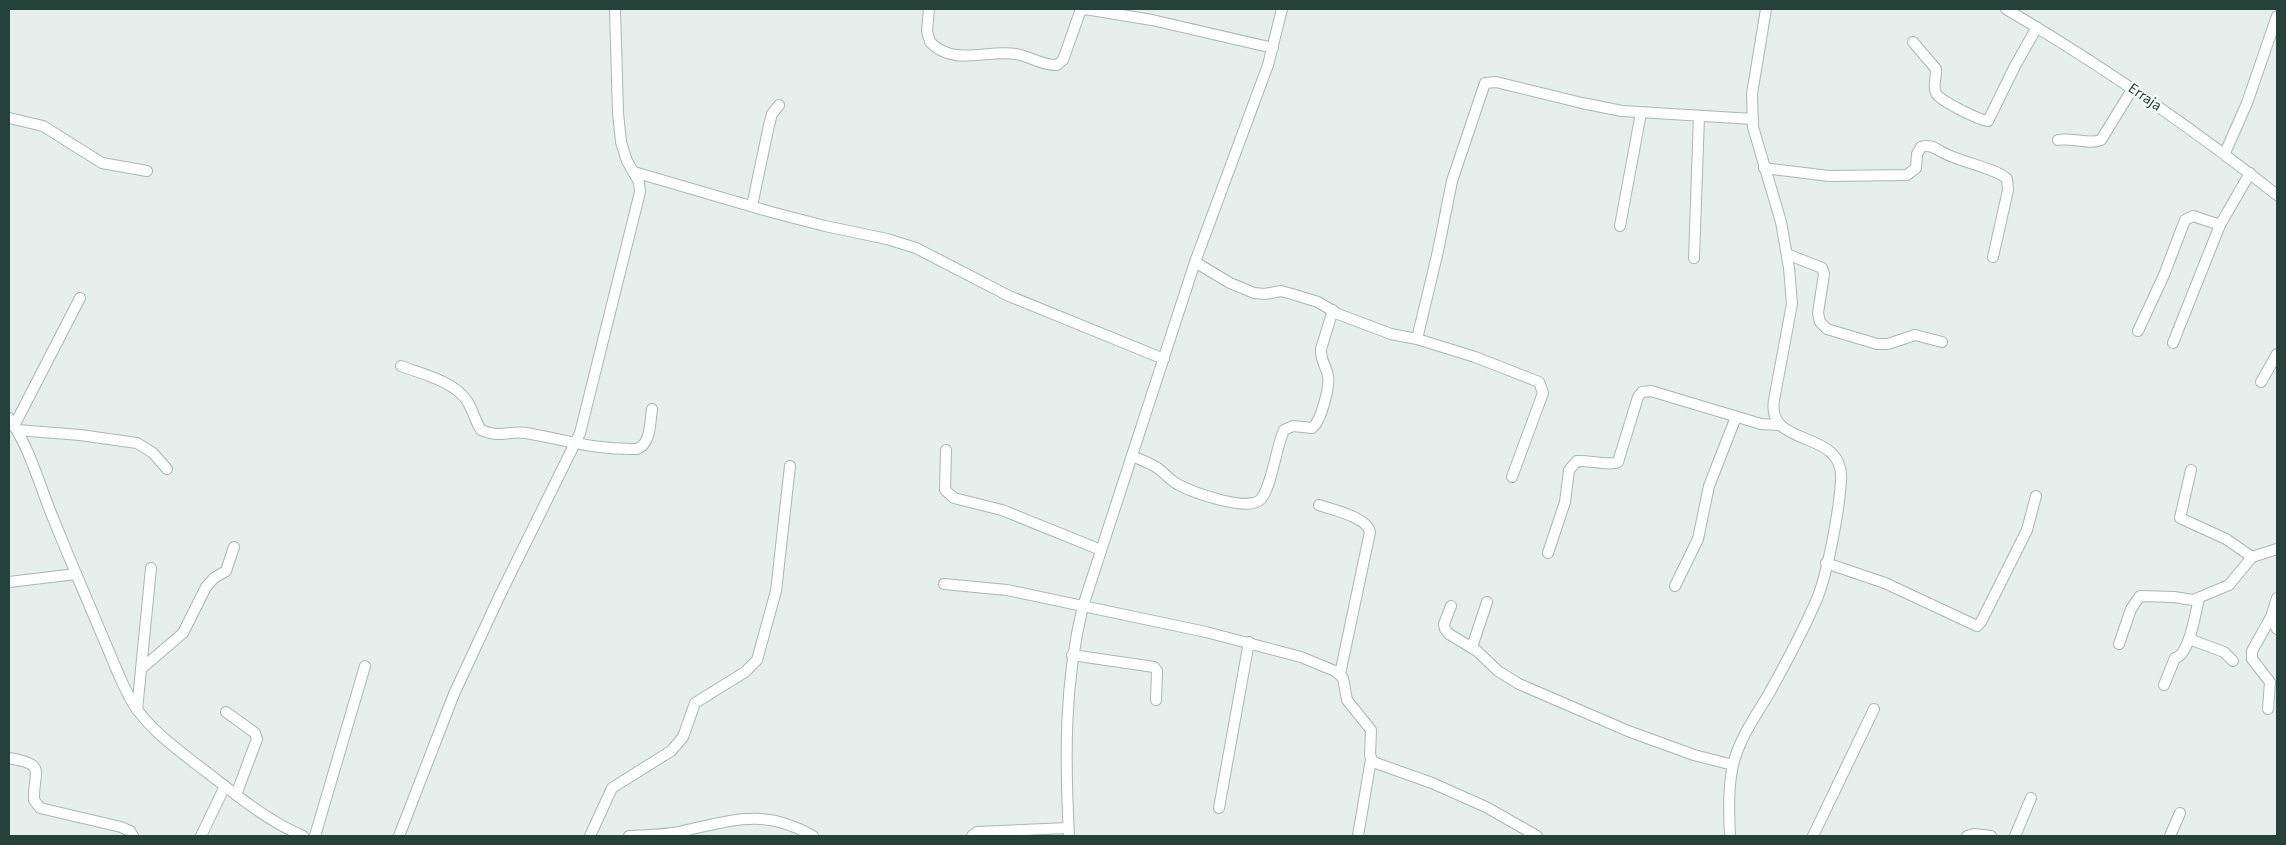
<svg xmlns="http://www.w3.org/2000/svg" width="2286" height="845" viewBox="0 0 2286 845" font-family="'Source Sans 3',sans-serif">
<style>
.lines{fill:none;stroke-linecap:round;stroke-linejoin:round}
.street-casing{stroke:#a8b8b2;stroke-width:12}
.street{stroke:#fff;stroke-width:10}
.labels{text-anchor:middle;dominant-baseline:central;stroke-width:5;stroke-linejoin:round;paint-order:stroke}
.street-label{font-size:15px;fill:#24423a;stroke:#f7fbf9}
</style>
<rect width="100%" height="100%" fill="#e6efeb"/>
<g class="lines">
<defs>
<g id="street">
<path d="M929 9 927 31 930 42C954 67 987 49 1016 54 1029 56 1043 66 1057 65L1063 60 1080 12 1085 9 1152 20 1273 48"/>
<path d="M2006 9C2101 65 2191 127 2277 195"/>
<path d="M1913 42 1936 69C1937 76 1932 86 1936 93 1940 101 1979 120 1988 121L2015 66 2037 27"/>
<polyline points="9,118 43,126 102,163 147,171"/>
<path d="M2058 140C2071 137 2090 145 2101 140L2133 88"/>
<polyline points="2225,153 2247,103 2277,16"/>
<path d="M1764 168 1829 176 1907 175 1916 168 1917 154 1921 147C1929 144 1935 148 1942 152 1959 162 1996 168 2007 179L2008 190 1993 257"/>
<polyline points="634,172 771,212 825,226 887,239 916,248 1009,296 1164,359"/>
<polyline points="752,206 769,125 772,114 779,105"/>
<polyline points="1620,226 1641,113"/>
<polyline points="1787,254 1822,268 1824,274 1818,313 1820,322 1827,329 1877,344 1888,344 1915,335 1942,342"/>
<polyline points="1694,258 1699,116"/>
<polyline points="1195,262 1230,283 1254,293 1265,294 1281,291 1292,294 1318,302 1338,314 1391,334 1417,339 1475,357 1539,382 1543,393 1512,477"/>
<polyline points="2138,331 2164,275 2185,220 2193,216 2220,225"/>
<polyline points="1417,339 1438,251 1452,181 1485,83 1496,82 1582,103 1622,111 1753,119"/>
<polyline points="2173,343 2220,225 2250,173"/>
<path d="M401 366C422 374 454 381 467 401 473 410 475 421 481 430 502 439 508 430 526 433 567 440 594 450 637 449 651 444 650 422 652 409"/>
<polyline points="2261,382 2277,354"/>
<path d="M9 418C30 448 39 484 53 518 69 558 87 599 104 640 114 662 122 687 136 708 152 731 178 750 200 767 233 792 265 820 303 836"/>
<polyline points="14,426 80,298"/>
<polyline points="17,430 80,435 137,443 153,453 167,469"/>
<polyline points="946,450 945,490 954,498 1002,510 1101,550"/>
<path d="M1132 456C1141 460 1151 463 1159 469 1165 474 1170 480 1177 484 1192 492 1248 513 1261 499 1272 486 1276 447 1284 430L1293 426 1312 428C1321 422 1330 386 1328 376 1326 366 1320 359 1321 349L1333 310"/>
<polyline points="2191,470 2180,518 2226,539 2252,557"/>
<path d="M1319 505C1333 510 1367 517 1370 532L1340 674"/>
<path d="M1548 553 1565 502 1569 470 1577 461C1588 460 1611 466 1618 462L1638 397 1642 392 1651 391 1761 424 1780 425"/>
<polyline points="1826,563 1885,583 1977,626 1981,622 2027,530 2036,496"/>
<polyline points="9,582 76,574"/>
<polyline points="944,584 1007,590 1206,632 1301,657 1335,671 1343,678 1347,700 1371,730 1370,755 1373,762 1432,783 1486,807 1537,836"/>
<polyline points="1675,586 1698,539 1709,486 1736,417"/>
<polyline points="2277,598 2271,617 2277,629"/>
<polyline points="1451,606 1444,624 1445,629 1449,634 1477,651 1498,671 1519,684 1628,731 1694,755 1733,765"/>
<polyline points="2189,639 2224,652 2233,661"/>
<polyline points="2119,644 2131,609 2140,596 2174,597 2193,600 2229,585 2252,557 2277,549"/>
<polyline points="1472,647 1487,602"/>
<polyline points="1072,655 1154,667 1157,671 1156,700"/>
<polyline points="141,669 183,633 206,587 214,578 226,571 234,547"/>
<path d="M2164 685 2175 658C2190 655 2195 613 2199 599"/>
<polyline points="2268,709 2270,682 2252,659 2252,651 2271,617"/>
<polyline points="137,710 151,568"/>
<polyline points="226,712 255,733 257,739 236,795"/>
<path d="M9 758C48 765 33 770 34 800L40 808 121 827 130 831 133 836"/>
<polyline points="1219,808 1249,642"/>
<polyline points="201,836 225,786"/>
<polyline points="315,836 365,666"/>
<polyline points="399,836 454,694 500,595 580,433 640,192 639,182 627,161 621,142 618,113 615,9"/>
<polyline points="590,836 612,788 671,751 683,737 695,703 745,672 757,660 776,591 790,466"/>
<path d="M629 836C647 835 666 835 683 831 734 820 764 808 813 836"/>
<polyline points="972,836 977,832 1068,828"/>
<path d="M1069 836C1065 758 1064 683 1083 606L1195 262 1268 65 1282 9"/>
<polyline points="1358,836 1371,759"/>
<path d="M1730 836C1729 813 1728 787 1733 765 1739 740 1754 718 1767 697 1785 665 1802 633 1817 599 1828 571 1839 512 1841 481 1845 427 1766 450 1774 400L1792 304 1789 268 1781 222 1753 127 1752 94 1766 9"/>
<polyline points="1813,836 1874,709"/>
<polyline points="1967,836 1974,834 1991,836"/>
<polyline points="2015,836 2031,798"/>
<polyline points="2170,836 2180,813"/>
</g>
</defs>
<use href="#street" class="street-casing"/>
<use href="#street" class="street"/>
</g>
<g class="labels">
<g class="street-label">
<text transform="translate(2145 97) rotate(35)">Erraja</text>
</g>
</g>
<rect width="2286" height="845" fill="none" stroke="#24423a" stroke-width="20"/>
</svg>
